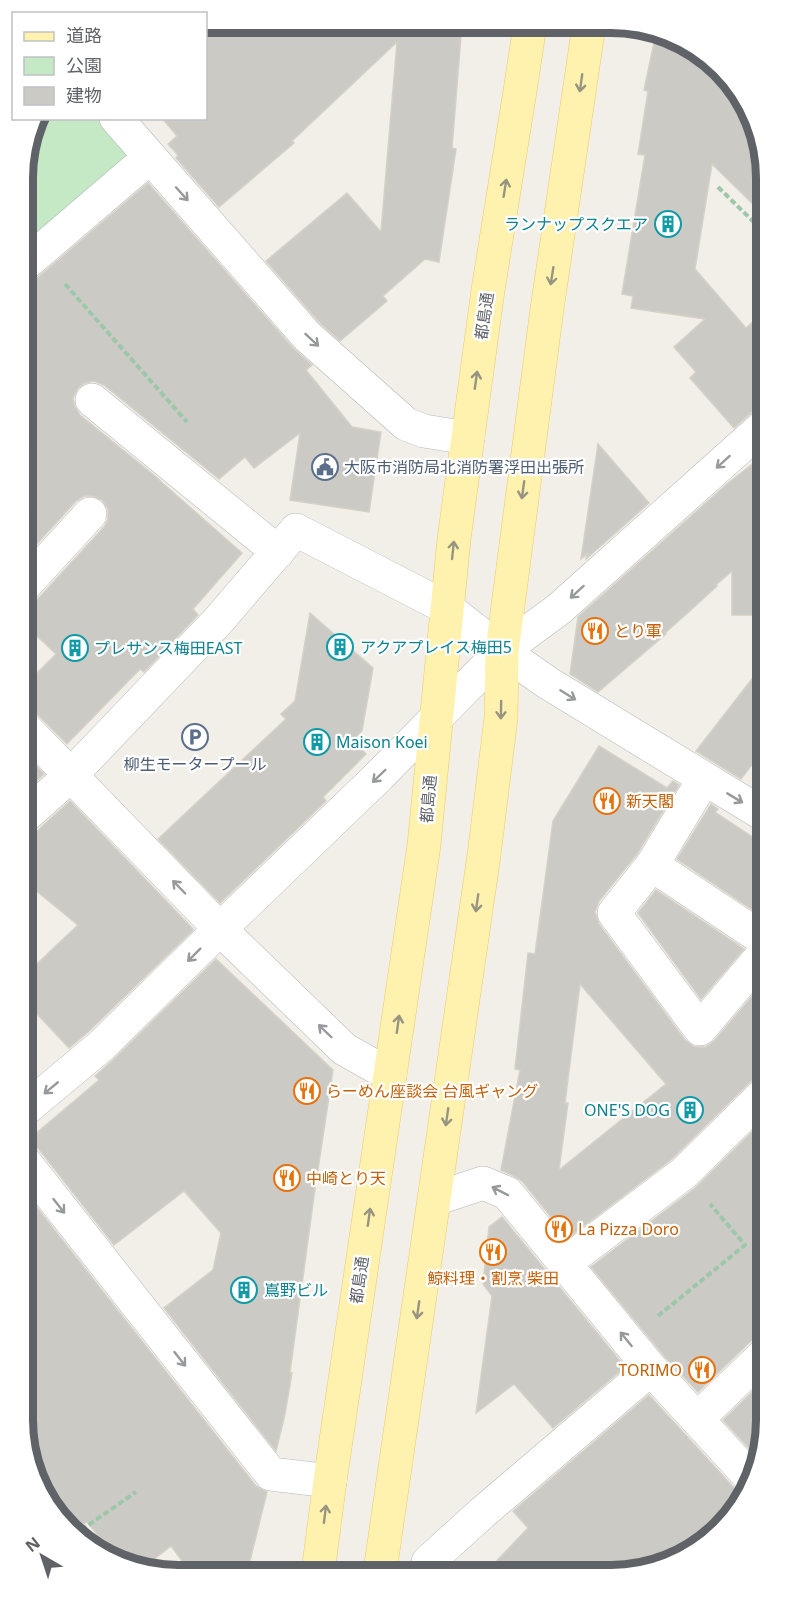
<svg xmlns="http://www.w3.org/2000/svg" width="789" height="1598" viewBox="0 0 789 1598" font-family="'Noto Sans','Noto Sans JP',sans-serif">
<style>
.green{fill:#c5e8c5}
.building{fill:#cccac5;stroke:#d6d1c6;stroke-width:1.5;fill-rule:evenodd}
.lines{fill:none;stroke-linecap:round;stroke-linejoin:round}
.minor-casing{stroke:#b5b8bc;stroke-width:34}
.major-casing{stroke:#f2c960;stroke-width:34}
.path{stroke:#9cc7a9;stroke-width:4;stroke-dasharray:6 3;stroke-linecap:butt}
.minor{stroke:#fff;stroke-width:33}
.major{stroke:#fff2af;stroke-width:33}
.oneway{stroke:#979581}
.oneway2{stroke:#979a9d}
.labels{text-anchor:middle;dominant-baseline:central;stroke-width:4.5;stroke-linejoin:round;paint-order:stroke}
.culture-label{font-size:16px;fill:#0d838f;stroke:#fff;text-anchor:start}
.street-label{font-size:16px;fill:#5f6368;stroke:#fff}
.service-label{font-size:16px;fill:#4e5e75;stroke:#fff;text-anchor:start}
.food-label{font-size:16px;fill:#c56008;stroke:#fff;text-anchor:start}
.rim{fill:none;stroke:#5f6368;stroke-width:8}
</style>
<rect width="100%" height="100%" fill="#f1efe8"/>
<polygon class="green" points="36,119 104,119 135,157 24,254 24,158"/>
<g class="building">
<polygon points="206,23 462,24 452,148 456,149 439,262 425,259 383,296 387,301 340,341 320,323 266,261 347,193 381,232 397,42 292,141 294,143 219,207 176,158 178,155 168,144 177,136 162,118 206,118"/>
<polygon points="656,33 714,61 758,128 766,178 766,217 712,164 695,269 746,328 766,310 766,406 762,406 754,410 734,428 690,378 696,372 674,347 705,319 631,308 633,296 622,294 645,155 638,154 648,91 644,90"/>
<polygon points="148,183 293,348 312,365 306,370 352,427 381,432 369,512 290,500 300,433 254,468 245,457 219,479 104,385 94,381 85,383 78,388 73,398 75,407 80,415 161,481 159,480 242,553 193,609 198,615 144,672 140,669 67,744 36,713 29,708 23,708 23,687 56,654 23,623 23,605 29,605 37,600 104,527 108,519 108,509 102,500 93,496 84,496 76,501 23,559 24,283 28,283 36,279"/>
<polygon points="598,444 649,503 586,559 587,554 581,559"/>
<polygon points="766,449 766,615 732,615 732,571 716,585 717,586 692,609 665,633 666,634 598,692 570,674 578,617 727,484 760,458 758,456"/>
<polygon points="310,613 373,668 362,731 353,740 366,754 323,797 326,801 220,903 158,839 286,719 281,714 295,701"/>
<polygon points="766,661 766,746 741,779 696,751"/>
<path d="M599 746 667 788 673 781 679 785 637 854 599 901 595 912 599 924 685 1040 695 1047H706L714 1041 766 980V1074H761L753 1079 672 1159 568 1238 522 1181 514 1176 501 1170 520 1070 515 1069 528 953 535 954 553 821ZM580 984 666 1084 559 1170 568 1103H565Z"/>
<polygon points="23,753 44,774 23,793"/>
<polygon points="70,801 192,928 193,930 88,1032 69,1048 23,999 23,977 78,925 23,880 23,836 27,836 36,832"/>
<polygon points="711,804 718,809 715,812 766,846 766,919 677,859"/>
<polygon points="656,890 744,949 701,999 638,913"/>
<polygon points="216,959 333,1070 314,1196 290,1372 292,1373 285,1414 276,1451 164,1308 213,1270 221,1233 184,1191 114,1245 38,1148 30,1143 26,1142 99,1080 95,1076 114,1059"/>
<polygon points="766,1118 766,1335 761,1335 753,1339 698,1392 665,1357 591,1267 695,1188"/>
<polygon points="23,1190 256,1486 267,1492 247,1573 192,1574 171,1546 143,1568 113,1554 87,1522 72,1532 32,1472 22,1420"/>
<polygon points="502,1217 625,1367 553,1428 514,1384 476,1413 492,1296 483,1284 489,1227"/>
<polygon points="766,1379 766,1431 756,1456 723,1420"/>
<polygon points="649,1395 735,1489 742,1493 734,1515 661,1567 488,1570 528,1528 513,1511"/>
</g>
<g class="lines">
<defs>
<g id="minor">
<polyline points="116,118 307,336 406,424 424,431 468,438"/>
<polyline points="24,265 149,158"/>
<polyline points="92,400 278,552"/>
<polyline points="23,587 90,514"/>
<polyline points="23,726 220,929 344,1049 390,1075"/>
<polyline points="704,779 652,865 614,913 700,1029 766,951"/>
<polyline points="23,818 71,775 218,621 296,530 447,608 502,651 548,683 766,816"/>
<polyline points="652,865 766,941"/>
<polyline points="23,1111 101,1046 220,929 379,776 502,651 559,609 766,424"/>
<polyline points="23,1160 271,1474 330,1481"/>
<polyline points="435,1199 483,1183 507,1193 651,1369 749,1476"/>
<polyline points="565,1263 684,1173 766,1092"/>
<polyline points="697,1419 766,1353"/>
<polyline points="428,1562 482,1513 651,1369"/>
</g>
<g id="major">
<polyline points="380,1571 484,855 501,718 502,651 547,309 589,25"/>
<polyline points="318,1572 330,1481 424,845 454,539 488,290 520,91 530,25"/>
</g>
</defs>
<use href="#minor" class="minor-casing"/>
<use href="#major" class="major-casing"/>
<g class="path">
<polyline points="718,187 766,234"/>
<polyline points="65,284 187,422"/>
<polyline points="658,1316 745,1245 710,1204"/>
<polyline points="74,1535 136,1492"/>
</g>
<use href="#minor" class="minor"/>
<use href="#major" class="major"/>
</g>
<defs><path id="oneway-shaft" d="M-6 0H5M1.5-3L5.5 0L1.5 3" fill="none" stroke-width="1.6" stroke-linecap="round" stroke-linejoin="round" transform="scale(1.5)"/></defs>
<g class="oneway">
<use href="#oneway-shaft" transform="translate(581 83) rotate(98)"/>
<use href="#oneway-shaft" transform="translate(505 188) rotate(-81)"/>
<use href="#oneway-shaft" transform="translate(552 276) rotate(99)"/>
<use href="#oneway-shaft" transform="translate(476 380) rotate(-82)"/>
<use href="#oneway-shaft" transform="translate(523 490) rotate(98)"/>
<use href="#oneway-shaft" transform="translate(453 550) rotate(-84)"/>
<use href="#oneway-shaft" transform="translate(501 710) rotate(91)"/>
<use href="#oneway-shaft" transform="translate(477 903) rotate(98)"/>
<use href="#oneway-shaft" transform="translate(398 1024) rotate(-82)"/>
<use href="#oneway-shaft" transform="translate(447 1117) rotate(98)"/>
<use href="#oneway-shaft" transform="translate(369 1217) rotate(-82)"/>
<use href="#oneway-shaft" transform="translate(418 1310) rotate(98)"/>
<use href="#oneway-shaft" transform="translate(325 1514) rotate(-83)"/>
</g>
<g class="oneway2">
<use href="#oneway-shaft" transform="translate(182 194) rotate(48)"/>
<use href="#oneway-shaft" transform="translate(312 340) rotate(43)"/>
<use href="#oneway-shaft" transform="translate(723 462) rotate(138)"/>
<use href="#oneway-shaft" transform="translate(577 592) rotate(138)"/>
<use href="#oneway-shaft" transform="translate(568 695) rotate(32)"/>
<use href="#oneway-shaft" transform="translate(379 776) rotate(136)"/>
<use href="#oneway-shaft" transform="translate(735 798) rotate(31)"/>
<use href="#oneway-shaft" transform="translate(179 887) rotate(-134)"/>
<use href="#oneway-shaft" transform="translate(194 955) rotate(135)"/>
<use href="#oneway-shaft" transform="translate(325 1031) rotate(-136)"/>
<use href="#oneway-shaft" transform="translate(51 1088) rotate(140)"/>
<use href="#oneway-shaft" transform="translate(500 1191) rotate(-153)"/>
<use href="#oneway-shaft" transform="translate(59 1206) rotate(52)"/>
<use href="#oneway-shaft" transform="translate(626 1339) rotate(-129)"/>
<use href="#oneway-shaft" transform="translate(180 1359) rotate(52)"/>
</g>
<defs>
<symbol id="building-ring" viewBox="-11 -11 22 22"><circle r="9.5" fill="#fff" stroke="#0f9aa8" stroke-width="1.5"/><path d="M-4-6H4V6H1V3H-1V6H-4ZM-2.5-4.3h1.7v1.8h-1.7ZM.8-4.3h1.7v1.8H.8ZM-2.5-1h1.7V.8h-1.7ZM.8-1h1.7V.8H.8Z" fill="#0f9aa8"/></symbol>
<symbol id="civic-ring" viewBox="-11 -11 22 22"><circle r="9.5" fill="#fff" stroke="#5c6f8a" stroke-width="1.5"/><path d="M-.6-6.5H3V-4.5H.6V-3L4-1V1h2V6H-6V1h2V-1L-.6-3ZM-1.2 2.5V6h2.4V2.5Z" fill="#5c6f8a"/></symbol>
<symbol id="restaurant-ring" viewBox="-11 -11 22 22"><circle r="9.5" fill="#fff" stroke="#e8710a" stroke-width="1.5"/><path d="M-5-6h1v4h1v-4h1v4h1v-4h1v5L-1.5 .5V6h-2V.5L-5-1ZM5-6V6H3V1.5H1.5Q1.5-4 5-6Z" fill="#e8710a"/></symbol>
<symbol id="parking-ring" viewBox="-11 -11 22 22"><circle r="9.5" fill="#fff" stroke="#5c6f8a" stroke-width="1.5"/><path d="M-3.5-5.5H1a3.5 3.5 0 0 1 0 7H-1V5.5H-3.5ZM-1-3.4V-.6H.8a1.4 1.4 0 0 0 0-2.8Z" fill="#5c6f8a"/></symbol>
</defs>
<g fill-rule="evenodd">
<use href="#building-ring" x="653" y="209" width="30" height="30"/>
<use href="#civic-ring" x="310" y="452" width="30" height="30"/>
<use href="#restaurant-ring" x="580" y="616" width="30" height="30"/>
<use href="#building-ring" x="325" y="632" width="30" height="30"/>
<use href="#building-ring" x="60" y="633" width="30" height="30"/>
<use href="#parking-ring" x="180" y="722" width="30" height="30"/>
<use href="#building-ring" x="302" y="727" width="30" height="30"/>
<use href="#restaurant-ring" x="592" y="786" width="30" height="30"/>
<use href="#restaurant-ring" x="292" y="1076" width="30" height="30"/>
<use href="#building-ring" x="675" y="1095" width="30" height="30"/>
<use href="#restaurant-ring" x="272" y="1163" width="30" height="30"/>
<use href="#restaurant-ring" x="544" y="1214" width="30" height="30"/>
<use href="#restaurant-ring" x="478" y="1237" width="30" height="30"/>
<use href="#building-ring" x="229" y="1275" width="30" height="30"/>
<use href="#restaurant-ring" x="687" y="1355" width="30" height="30"/>
</g>
<g class="labels">
<g class="culture-label">
<text x="648" y="224" text-anchor="end">ランナップスクエア</text>
<text x="360" y="647">アクアプレイス梅田5</text>
<text x="94" y="648">プレサンス梅田EAST</text>
<text x="336" y="742">Maison Koei</text>
<text x="670" y="1110" text-anchor="end">ONE'S DOG</text>
<text x="264" y="1290">嶌野ビル</text>
</g>
<g class="street-label">
<text transform="translate(484 316) rotate(-82)">都島通</text>
<text transform="translate(428 799) rotate(-85)">都島通</text>
<text transform="translate(359 1280) rotate(-82)">都島通</text>
</g>
<g class="service-label">
<text x="344" y="467">大阪市消防局北消防署浮田出張所</text>
<text x="195" y="764" text-anchor="middle">柳生モータープール</text>
</g>
<g class="food-label">
<text x="614" y="631">とり軍</text>
<text x="626" y="801">新天閣</text>
<text x="326" y="1091">らーめん座談会 台風ギャング</text>
<text x="306" y="1178">中崎とり天</text>
<text x="578" y="1229">La Pizza Doro</text>
<text x="493" y="1278" text-anchor="middle">鯨料理・割烹 柴田</text>
<text x="682" y="1370" text-anchor="end">TORIMO</text>
</g>
</g>
<path d="M0 0H789V1598H0ZM178 33H611A145 145 0 0 1 756 178V1420A145 145 0 0 1 611 1565H178A145 145 0 0 1 33 1420V178A145 145 0 0 1 178 33Z" fill="#fff" fill-rule="evenodd"/>
<path class="rim" d="M178 33H611A145 145 0 0 1 756 178V1420A145 145 0 0 1 611 1565H178A145 145 0 0 1 33 1420V178A145 145 0 0 1 178 33Z"/>
<rect x="12" y="12" width="195" height="108" fill="#ffffff" stroke="#bfc1c3" stroke-width="1.5"/>
<rect x="24" y="32" width="30" height="9" fill="#fff2af" stroke="#bfc1c3" stroke-width="1.5"/>
<text x="66" y="42" font-size="18" fill="#5f6368">道路</text>
<rect x="24" y="57" width="30" height="18" fill="#c5e8c5" stroke="#bfc1c3" stroke-width="1.5"/>
<text x="66" y="72" font-size="18" fill="#5f6368">公園</text>
<rect x="24" y="87" width="30" height="18" fill="#cccac5" stroke="#bfc1c3" stroke-width="1.5"/>
<text x="66" y="102" font-size="18" fill="#5f6368">建物</text>
<g transform="translate(42 1556) rotate(321)" stroke="#ffffff" stroke-width="4.5" paint-order="stroke">
<path d="M0-4.5L10 22L0 15L-10 22Z" fill="#5f6368"/>
<text y="-9" font-size="16" font-weight="bold" text-anchor="middle" fill="#5f6368">N</text>
</g>
</svg>
